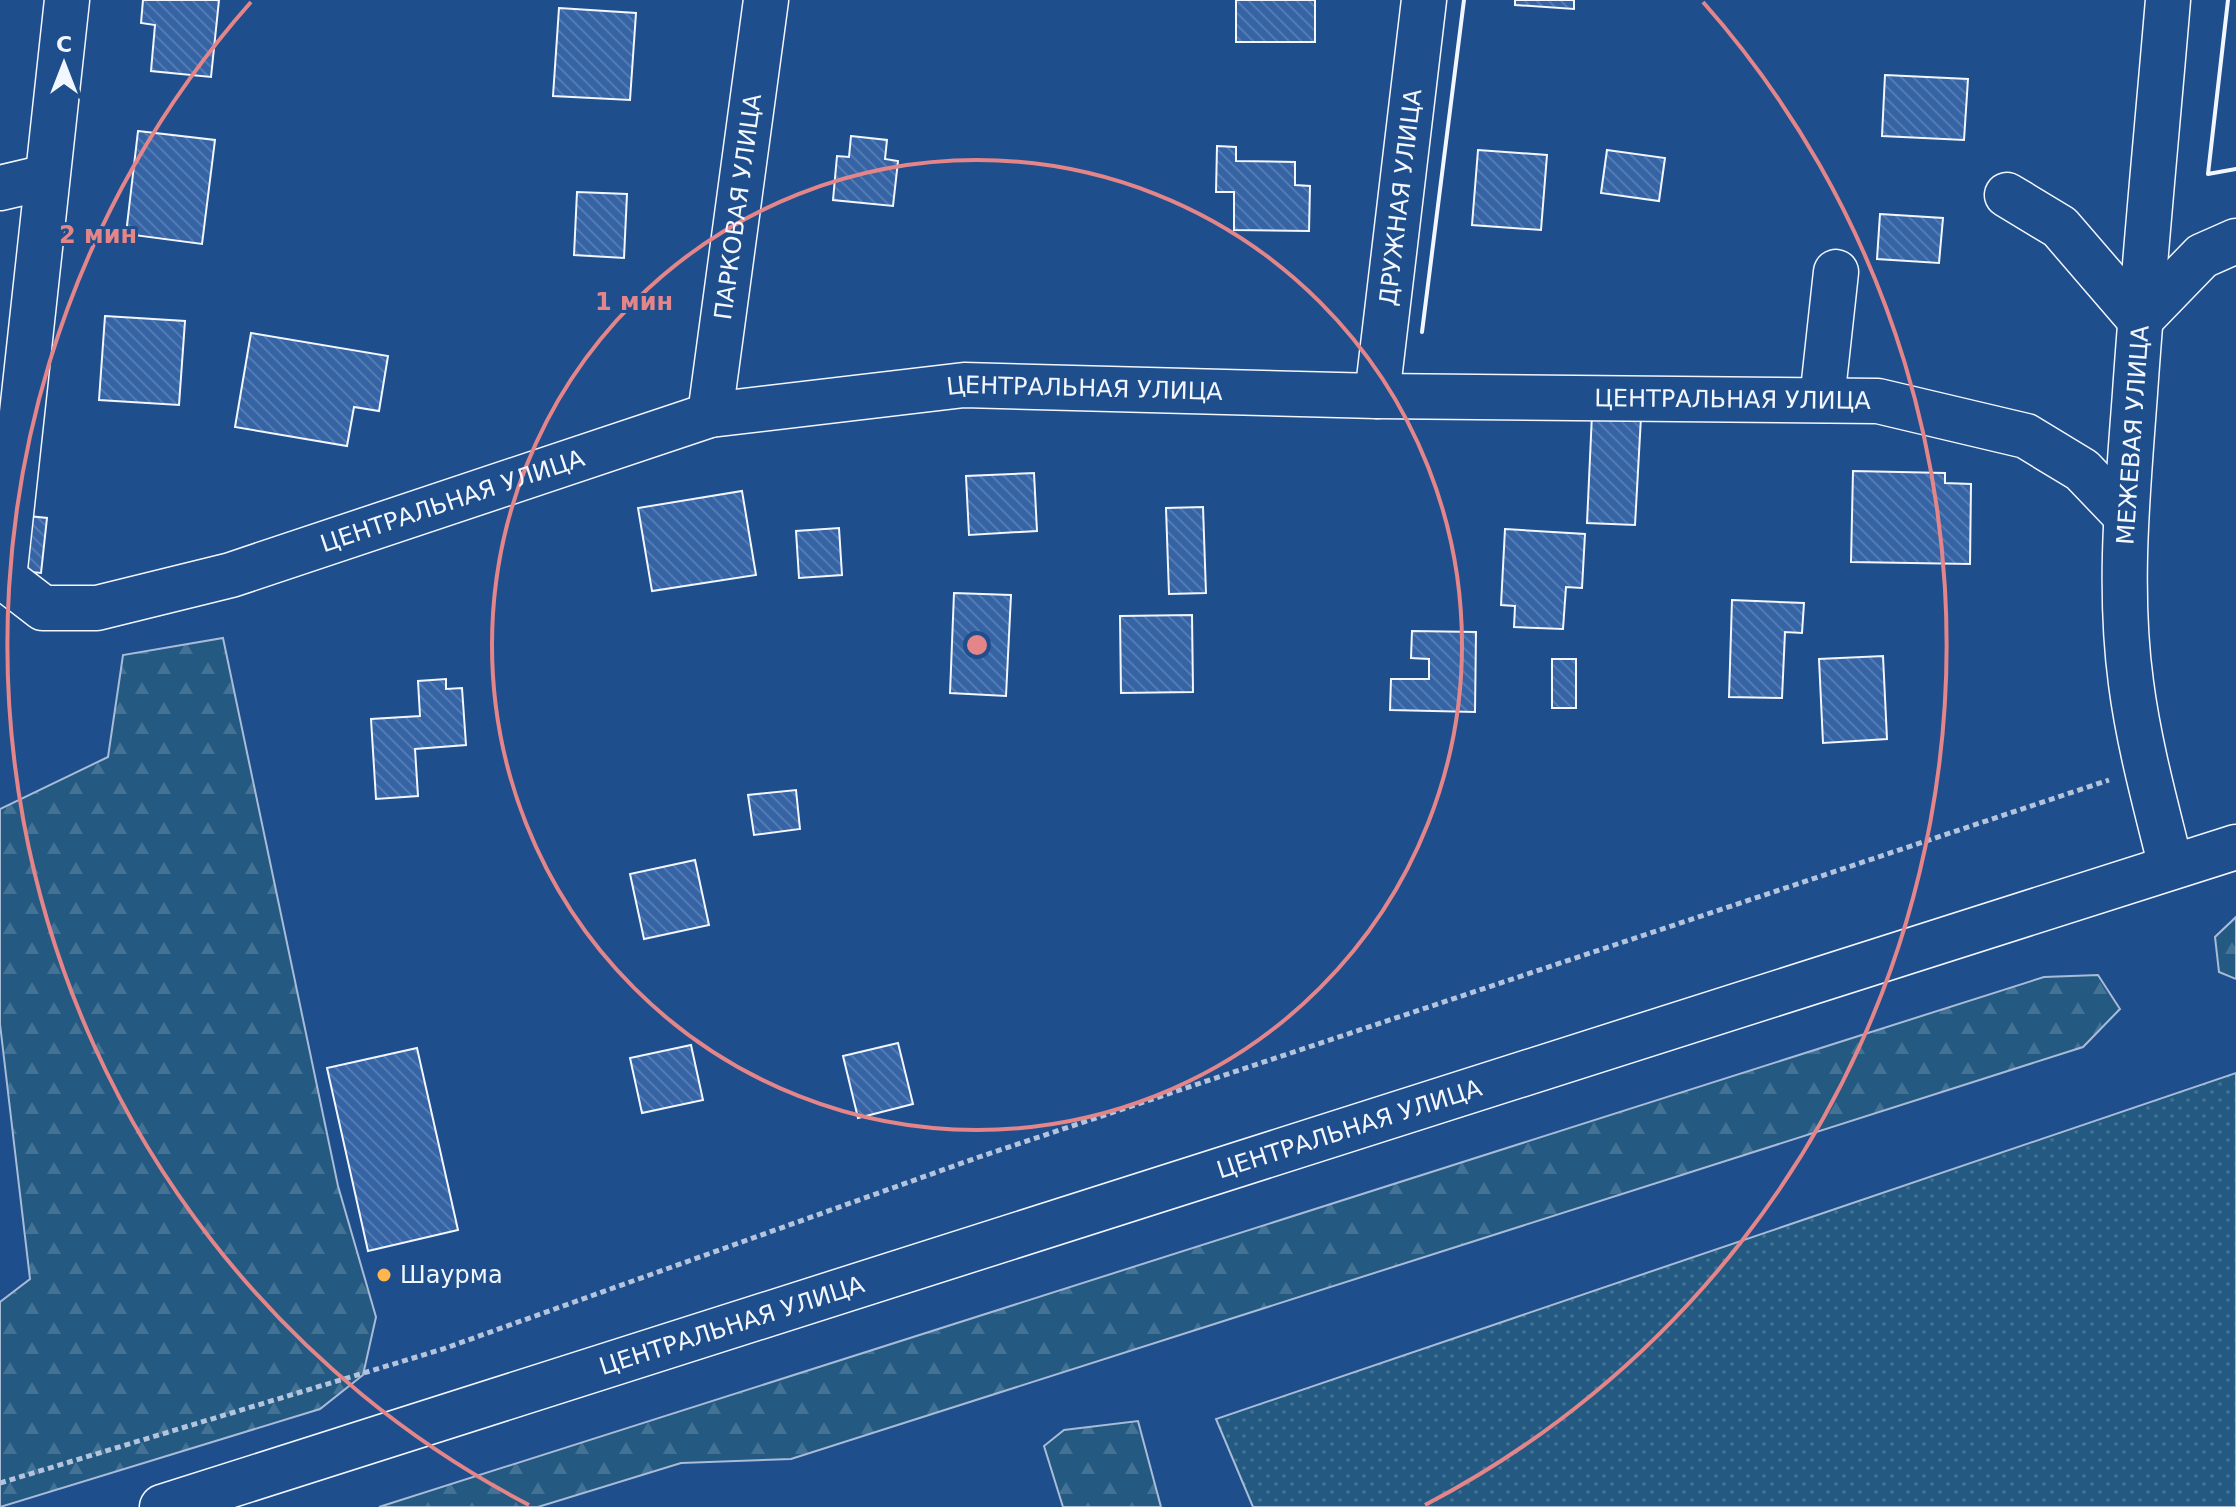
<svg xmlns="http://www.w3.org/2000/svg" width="2236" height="1507" viewBox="0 0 2236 1507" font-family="'DejaVu Sans',sans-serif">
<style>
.grass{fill:url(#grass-dots);stroke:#a8bbd7;stroke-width:2}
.forest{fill:url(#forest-firs);stroke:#a8bbd7;stroke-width:2}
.building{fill:url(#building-back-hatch);stroke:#f2f6ff;stroke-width:2}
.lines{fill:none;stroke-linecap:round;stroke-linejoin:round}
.minor-casing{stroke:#f2f6ff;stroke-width:47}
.major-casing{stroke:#f2f6ff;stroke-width:47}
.path{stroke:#b3c4dc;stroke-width:5;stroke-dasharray:6 4;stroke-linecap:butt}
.minor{stroke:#1f4e8c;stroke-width:44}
.major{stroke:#1f4e8c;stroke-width:44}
.wall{stroke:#f2f6ff;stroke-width:4}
.ring{fill:none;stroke:#e38589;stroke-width:4}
.poi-dot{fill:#ffb74d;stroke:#1f4e8c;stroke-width:3}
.labels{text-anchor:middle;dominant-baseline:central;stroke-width:6;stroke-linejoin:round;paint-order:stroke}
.street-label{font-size:24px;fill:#f2f6ff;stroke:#1f4e8c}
.poi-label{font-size:24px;fill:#f2f6ff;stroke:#1f4e8c;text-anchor:start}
.centre{fill:#e38589;stroke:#1f4e8c;stroke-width:4}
.ring-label{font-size:24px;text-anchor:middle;font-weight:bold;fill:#e38589;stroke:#1f4e8c;stroke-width:6;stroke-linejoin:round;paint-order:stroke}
</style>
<defs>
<pattern id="grass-dots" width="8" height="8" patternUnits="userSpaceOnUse" patternTransform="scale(2)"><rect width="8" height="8" fill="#245a82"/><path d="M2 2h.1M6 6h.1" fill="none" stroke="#447295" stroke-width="1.8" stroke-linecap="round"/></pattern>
<pattern id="forest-firs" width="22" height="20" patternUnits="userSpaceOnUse" patternTransform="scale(2)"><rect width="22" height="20" fill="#245a82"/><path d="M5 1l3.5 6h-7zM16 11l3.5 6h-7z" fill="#447295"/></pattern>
<pattern id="building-back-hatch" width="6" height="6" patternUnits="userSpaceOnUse" patternTransform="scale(2)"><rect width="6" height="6" fill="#3563a3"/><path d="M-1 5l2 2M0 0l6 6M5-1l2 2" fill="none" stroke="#537ab1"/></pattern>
</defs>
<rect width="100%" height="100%" fill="#1f4e8c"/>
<polygon class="grass" points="2236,1073 2236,1507 1253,1507 1216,1419"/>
<g class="forest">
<polygon points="223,638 338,1186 376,1317 363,1375 320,1409 0,1507 0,1302 30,1279 0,1024 0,809 108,757 123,655"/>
<polygon points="2236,917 2236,979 2219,972 2215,937"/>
<polygon points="2098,975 2120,1009 2083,1047 791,1459 681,1463 538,1507 379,1507 2044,977"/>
<polygon points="1138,1421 1161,1507 1063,1507 1044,1446 1064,1430"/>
</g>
<g class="building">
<polygon points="143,0 219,0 211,77 151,71 155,25 141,23"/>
<rect x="1236" y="0" width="79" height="42"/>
<polygon points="1515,0 1574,0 1574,9 1515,5"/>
<polygon points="559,8 636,13 630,100 553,96"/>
<polygon points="1885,75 1968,79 1964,140 1882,136"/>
<polygon points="138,131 215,140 202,244 126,234"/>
<polygon points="851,136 887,140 885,159 898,161 893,206 833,200 837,156 849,157"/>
<polygon points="1217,146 1236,147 1236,161 1295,162 1295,185 1310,186 1309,231 1234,230 1234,192 1216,192"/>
<polygon points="1478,150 1547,155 1541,230 1472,225"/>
<polygon points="1607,150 1665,158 1659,201 1601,193"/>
<polygon points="577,192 627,194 624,258 574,255"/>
<polygon points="1880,214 1943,218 1939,263 1877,259"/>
<polygon points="105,316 185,321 179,405 99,400"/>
<polygon points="251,333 388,356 379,411 354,407 347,446 235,427"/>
<polygon points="1592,414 1641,417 1635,525 1587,523"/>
<polygon points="1853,471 1945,473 1945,483 1971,484 1970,564 1851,562"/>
<polygon points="1034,473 1037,531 969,535 966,476"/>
<polygon points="742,491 756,575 652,591 638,508"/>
<polygon points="1203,507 1206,593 1169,594 1166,508"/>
<polygon points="19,515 47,518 41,573 12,570"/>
<polygon points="839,528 842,575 799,578 796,531"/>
<polygon points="1505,529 1585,534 1582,588 1566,587 1563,629 1514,627 1515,606 1501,605"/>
<polygon points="954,593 1011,595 1006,696 950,693"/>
<polygon points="1732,600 1804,603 1802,633 1785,632 1782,698 1729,697"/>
<polygon points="1192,615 1193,692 1121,693 1120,616"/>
<polygon points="1412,631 1476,632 1475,712 1390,710 1391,679 1429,679 1429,659 1411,658"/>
<polygon points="1883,656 1887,739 1823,743 1819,659"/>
<rect x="1552" y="659" width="24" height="49"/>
<polygon points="446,679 446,689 462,688 466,745 415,749 418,796 376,799 371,719 420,716 418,681"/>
<polygon points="796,790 800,829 754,835 748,795"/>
<polygon points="695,860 709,925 644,939 630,874"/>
<polygon points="898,1043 913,1104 858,1118 843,1056"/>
<polygon points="691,1045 703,1100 642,1113 630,1058"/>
<polygon points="417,1048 458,1230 368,1251 327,1068"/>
</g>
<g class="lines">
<defs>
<g id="minor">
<path id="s1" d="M67 0 4 578 43 608H97L231 575 710 415 964 385 1377 396 1878 401 2026 436 2082 470 2126 516"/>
<path d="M2168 0C2157 131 2144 262 2135 393 2128 489 2118 587 2131 683 2139 745 2156 806 2171 867"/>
<polyline points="0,188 47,177"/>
<polyline points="2007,195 2060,227 2140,320 2202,256 2236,241"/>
<path id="s2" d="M1377 396 1424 0"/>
<polyline points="1822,400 1836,272"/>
<path id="s3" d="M710 415 766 0"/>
</g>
<g id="major">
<path id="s4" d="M162 1507 2236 847"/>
</g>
</defs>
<use href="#minor" class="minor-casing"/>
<use href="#major" class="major-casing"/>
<polyline class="path" points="0,1483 443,1349 979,1157 2109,780"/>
<use href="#minor" class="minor"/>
<use href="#major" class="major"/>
<g class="wall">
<polyline points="2228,0 2208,174 2236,169"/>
<polyline points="1422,332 1464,0"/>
</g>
</g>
<g class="ring">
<circle cx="977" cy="645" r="485"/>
<path d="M529 1505A970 970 0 0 1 251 2M1703 2A970 970 0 0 1 1425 1505"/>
</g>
<circle class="poi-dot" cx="384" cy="1275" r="8"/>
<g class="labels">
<g class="street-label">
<text stroke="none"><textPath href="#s2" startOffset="200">ДРУЖНАЯ УЛИЦА</textPath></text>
<text stroke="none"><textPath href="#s3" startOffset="210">ПАРКОВАЯ УЛИЦА</textPath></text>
<text stroke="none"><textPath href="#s1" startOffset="1704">ЦЕНТРАЛЬНАЯ УЛИЦА</textPath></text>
<text stroke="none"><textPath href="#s1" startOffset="2352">ЦЕНТРАЛЬНАЯ УЛИЦА</textPath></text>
<text transform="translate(2133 435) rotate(-86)">МЕЖЕВАЯ УЛИЦА</text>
<text stroke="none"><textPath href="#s1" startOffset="1056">ЦЕНТРАЛЬНАЯ УЛИЦА</textPath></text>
<text stroke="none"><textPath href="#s4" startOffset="1246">ЦЕНТРАЛЬНАЯ УЛИЦА</textPath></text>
<text stroke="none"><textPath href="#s4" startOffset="598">ЦЕНТРАЛЬНАЯ УЛИЦА</textPath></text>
</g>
<g class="poi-label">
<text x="400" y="1275">Шаурма</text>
</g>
</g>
<circle cx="977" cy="645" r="12" class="centre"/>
<g class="ring-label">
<text x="98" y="243">2 мин</text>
<text x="634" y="310">1 мин</text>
</g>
<g transform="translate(64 64)" stroke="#1f4e8c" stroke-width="6" paint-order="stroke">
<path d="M0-6L14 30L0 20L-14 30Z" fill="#f2f6ff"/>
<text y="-12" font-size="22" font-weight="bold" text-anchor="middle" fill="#f2f6ff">С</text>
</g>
</svg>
